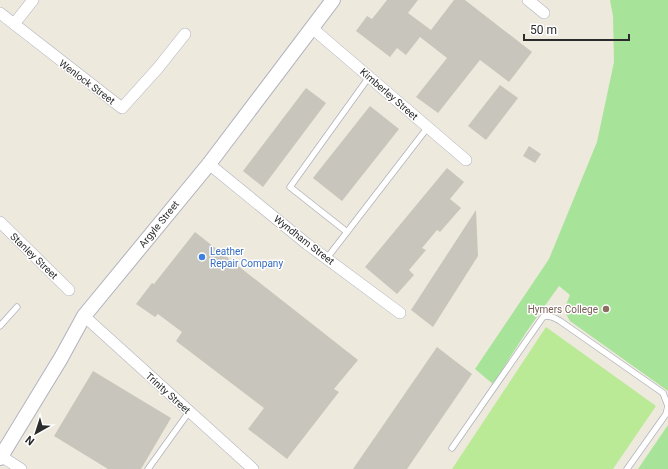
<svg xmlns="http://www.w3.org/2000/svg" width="668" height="469" viewBox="0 0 668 469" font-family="Roboto,sans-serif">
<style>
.green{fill:#a8e39a}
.pitch{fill:#baea96}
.building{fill:#c8c5bd}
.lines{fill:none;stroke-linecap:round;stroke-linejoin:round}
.service-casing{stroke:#b1b1bf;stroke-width:7}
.minor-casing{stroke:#b1b1bf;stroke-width:12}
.tertiary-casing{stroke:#b1b1bf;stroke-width:16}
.service{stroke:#fff;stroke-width:5.5}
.minor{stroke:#fff;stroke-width:11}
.tertiary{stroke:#fff;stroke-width:14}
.shop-dot{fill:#3f7fe0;stroke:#fff;stroke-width:1.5}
.education-dot{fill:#8d6e63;stroke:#fff;stroke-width:1.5}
.labels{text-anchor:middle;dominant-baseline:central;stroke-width:3;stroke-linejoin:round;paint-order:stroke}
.street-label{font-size:10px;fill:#2b2b2b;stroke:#fff}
.shop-label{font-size:10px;fill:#366cbe;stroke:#fff;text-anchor:start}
.education-label{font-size:10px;fill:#785e54;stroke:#fff;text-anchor:end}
</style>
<rect width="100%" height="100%" fill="#ede9dd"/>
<g class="green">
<path d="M610 0H668V391L570 321C563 311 566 304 570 295L559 286 527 331 493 384 475 369 549 259 597 142 614 62 613 16Z"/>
<polygon points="668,425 668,469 638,469"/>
</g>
<polygon class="pitch" points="546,327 656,406 613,469 452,469"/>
<g class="building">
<polygon points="387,0 418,0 408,13 431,30 454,0 465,0 532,52 509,82 480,60 438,113 416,97 447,58 420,37 406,55 397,48 390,57 356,31 367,16 372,19"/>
<polygon points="500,85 518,98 486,140 468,126"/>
<polygon points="306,88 326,103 263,187 243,171"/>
<polygon points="370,106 399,129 342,201 313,178"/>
<polygon points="529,146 541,154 535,163 523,156"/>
<polygon points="447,168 464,182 450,199 461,208 440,232 437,230 422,248 426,250 409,270 414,275 397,294 365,267"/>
<polygon points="476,210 478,256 433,327 411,310"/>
<polygon points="195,232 358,360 334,389 339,392 287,459 248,429 264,408 176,341 182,332 158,314 155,317 136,304 152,283 154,284"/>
<polygon points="437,347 472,374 407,469 353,469"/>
<polygon points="93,371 171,418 141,469 108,469 54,436"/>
</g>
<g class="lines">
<defs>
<g id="service">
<polyline points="347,232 290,187 369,77"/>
<polyline points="327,258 428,127"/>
<polyline points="0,326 17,307"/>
<path d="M452 448 543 317C550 315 555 318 560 321L663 393 668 406 666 414 627 469"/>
<polyline points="148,469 189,412"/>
</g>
<g id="minor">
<polyline points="528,0 544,13"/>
<polyline points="0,13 122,108 158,68 185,34"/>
<polyline points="14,24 33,0"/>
<polyline points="312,28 466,160"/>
<polyline points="209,164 307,244 400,313"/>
<polyline points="0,222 69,290"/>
<polyline points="84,316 253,469"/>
<polyline points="1,456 21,469"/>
</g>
<polyline id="tertiary" points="0,458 61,358 84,316 209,164 333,0"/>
</defs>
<use href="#service" class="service-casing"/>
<use href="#minor" class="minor-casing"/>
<use href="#tertiary" class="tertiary-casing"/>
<use href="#service" class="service"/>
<use href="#minor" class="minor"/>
<use href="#tertiary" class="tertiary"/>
</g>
<circle class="shop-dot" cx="202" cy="257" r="4"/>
<circle class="education-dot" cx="606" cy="309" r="4"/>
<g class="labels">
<g class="street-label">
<text transform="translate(87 82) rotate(37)">Wenlock Street</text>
<text transform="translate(389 94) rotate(41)">Kimberley Street</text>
<text transform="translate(159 224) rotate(-51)">Argyle Street</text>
<text transform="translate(304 240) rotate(38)">Wyndham Street</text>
<text transform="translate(34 256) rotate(44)">Stanley Street</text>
<text transform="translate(168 393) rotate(42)">Trinity Street</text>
</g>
<g class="shop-label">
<text x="210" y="251">Leather<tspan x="210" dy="12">Repair Company</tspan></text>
</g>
<g class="education-label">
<text x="598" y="309">Hymers College</text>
</g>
</g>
<g transform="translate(36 433) rotate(219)" stroke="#ffffff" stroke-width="3" paint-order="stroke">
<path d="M0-3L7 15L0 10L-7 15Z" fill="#2b2b2b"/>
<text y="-6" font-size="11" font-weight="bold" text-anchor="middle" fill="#2b2b2b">N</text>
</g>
<path d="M524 34v6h105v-6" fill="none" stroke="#2b2b2b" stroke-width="2"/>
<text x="530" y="34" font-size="12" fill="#2b2b2b" stroke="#ffffff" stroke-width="3" paint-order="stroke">50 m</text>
</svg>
